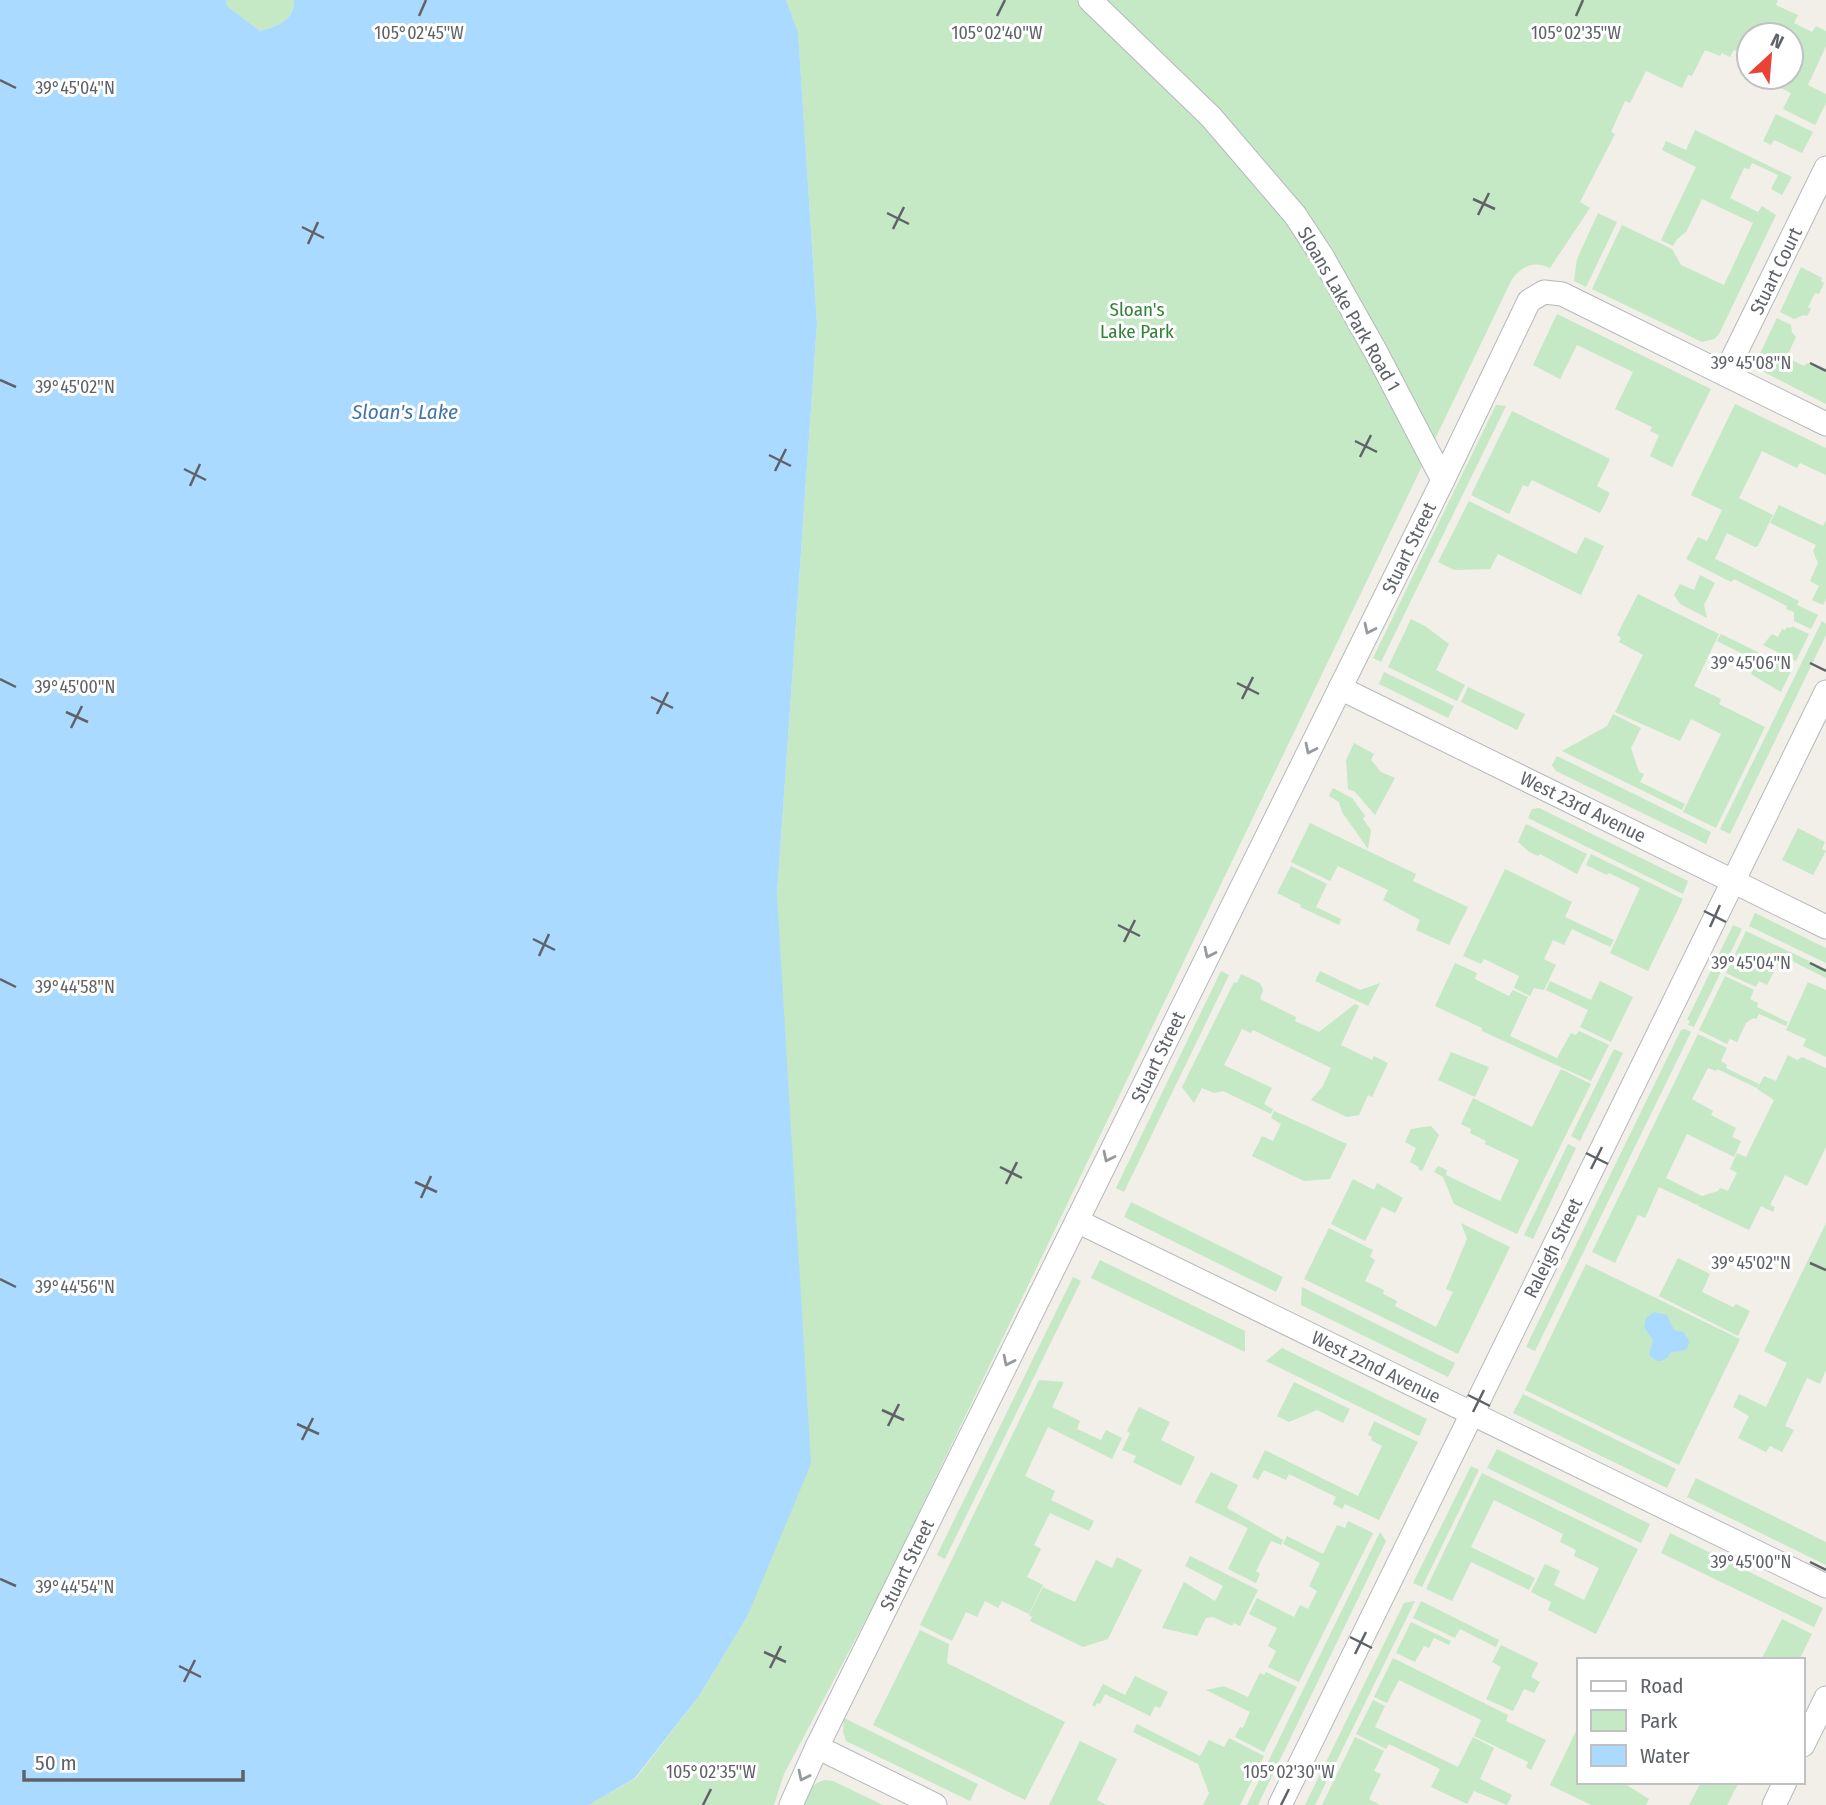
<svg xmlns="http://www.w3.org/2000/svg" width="1826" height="1805" viewBox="0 0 1826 1805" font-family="'Fira Sans Condensed',sans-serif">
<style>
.green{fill:#c5e8c5}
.water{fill:#aadaff}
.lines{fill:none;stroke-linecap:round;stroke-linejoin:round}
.minor-casing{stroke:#b5b8bc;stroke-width:25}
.minor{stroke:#fff;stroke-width:23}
.oneway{stroke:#979a9d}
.ticks{fill:none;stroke:#5f6368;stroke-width:2.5}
.labels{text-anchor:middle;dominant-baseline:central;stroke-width:6;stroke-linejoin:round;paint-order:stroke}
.street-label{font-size:19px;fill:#5f6368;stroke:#fff}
.park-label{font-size:19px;fill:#348238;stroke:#fff}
.water-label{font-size:21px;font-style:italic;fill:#4174aa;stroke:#fff}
.ticks-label{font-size:18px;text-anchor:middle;fill:#5f6368;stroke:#fff;stroke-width:6;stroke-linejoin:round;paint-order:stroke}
</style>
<rect width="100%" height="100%" fill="#f1efe8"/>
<g class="green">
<path d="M226 0H294C294 21 278 26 260 31L227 6Z"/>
<path d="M786 0H1778L1776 5 1798 15 1794 23 1812 32 1816 26 1826 31V46L1808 85 1826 94V103L1815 125 1783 109 1791 93 1761 78 1791 77V35H1749V58L1734 50 1730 57 1722 53 1720 56 1705 50 1692 76 1688 75 1682 88 1646 71 1630 103 1625 101 1611 132 1615 134 1580 202 1590 208 1550 268C1534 260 1522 266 1512 279L883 1587 784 1774 774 1805H589L636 1778 699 1696 747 1617 777 895 817 323 798 33Z"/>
<polygon points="1776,114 1813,132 1802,153 1774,140 1771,145 1763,141"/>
<polygon points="1695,130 1792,177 1782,195 1771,189 1778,175 1752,163 1749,169 1744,168 1730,198 1758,212 1762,206 1776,215 1719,334 1714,339 1702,342 1592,289 1622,225 1672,249 1681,265 1724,285 1753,223 1702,199 1686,232 1677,239 1673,246 1661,240 1696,167 1662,150 1666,141 1686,150"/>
<polygon points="1598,213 1617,222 1586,287 1574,281 1577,259"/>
<polygon points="1801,267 1822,278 1821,281 1824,283 1819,294 1815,293 1808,307 1811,309 1807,316 1804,315 1794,319 1780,312"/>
<polygon points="1557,314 1711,389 1672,467 1650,456 1659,435 1650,431 1652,427 1615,409 1633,372 1577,345 1560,379 1533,365"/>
<polygon points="1777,318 1791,325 1792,332 1796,337 1788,354 1793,357 1792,360 1804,366 1807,363 1811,365 1812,363 1826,369 1826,404 1758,369 1757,360"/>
<polygon points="1735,404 1826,448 1826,475 1800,463 1797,468 1762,451 1739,498 1773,515 1758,546 1755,547 1727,533 1714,561 1716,559 1799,601 1797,605 1818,615 1811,629 1794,621 1794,612 1786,609 1787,606 1734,579 1731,582 1686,559 1698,537 1707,541 1722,510 1691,495"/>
<polygon points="1496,405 1506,406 1381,662 1373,658"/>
<polygon points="1512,411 1610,459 1597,486 1610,493 1600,513 1532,480 1528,487 1523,485 1509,514 1471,495"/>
<polygon points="1469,501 1576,554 1585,537 1604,546 1581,595 1498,554 1490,569 1454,570 1438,562"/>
<polygon points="1779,505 1823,526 1826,520 1826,599 1823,605 1812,600 1819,586 1810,581 1818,563 1813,551 1816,545 1770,523"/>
<polygon points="1700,575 1715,583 1704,605 1707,618 1680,604 1674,595 1680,584 1694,590"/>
<polygon points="1638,594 1719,634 1694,686 1721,699 1719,704 1765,727 1716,828 1683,812 1721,734 1691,719 1680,741 1615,712 1643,655 1619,642 1621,638 1617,635"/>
<polygon points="1411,619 1425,626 1449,644 1436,670 1465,685 1457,701 1388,667"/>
<polygon points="1822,621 1826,624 1826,635 1730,834 1720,829"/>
<polygon points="1792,626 1809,634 1796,661 1763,645 1772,634 1778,637 1782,629 1785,630 1787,627 1791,628"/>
<polygon points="1721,634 1792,669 1781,692 1751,674 1757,661 1717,641"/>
<polygon points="1384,672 1454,706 1448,718 1379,684"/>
<polygon points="1468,687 1525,714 1517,730 1461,702"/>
<polygon points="1613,714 1641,728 1631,748 1639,772 1644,774 1640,782 1685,804 1682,810 1562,751 1607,726"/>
<polygon points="1354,743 1374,754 1371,760 1381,772 1395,778 1375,815 1355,792 1348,789 1346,760"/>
<polygon points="1557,756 1711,832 1706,844 1556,771 1552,765"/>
<polygon points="1333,788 1352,798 1365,816 1363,819 1371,830 1368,849 1342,812 1339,802 1329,796"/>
<polygon points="1539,808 1688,881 1683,894 1528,818 1532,809"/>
<polygon points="1310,823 1416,874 1413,881 1468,907 1449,945 1416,930 1420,920 1383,900 1388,890 1338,866 1330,881 1291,862"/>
<polygon points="1526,824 1587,854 1577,874 1540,854 1538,856 1528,851 1518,842"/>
<polygon points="1798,828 1825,842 1822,849 1826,851 1813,875 1782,860"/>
<polygon points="1591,854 1683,899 1648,971 1610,953 1640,888 1609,873 1607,875 1586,865"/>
<polygon points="1291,866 1327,884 1316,907 1341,919 1339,925 1300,907 1301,905 1277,893"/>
<polygon points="1505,869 1572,902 1565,917 1614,940 1610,947 1572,929 1564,945 1553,940 1544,959 1556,965 1544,990 1534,988 1530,996 1514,988 1519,976 1484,959 1481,964 1463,956"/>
<polygon points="1755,913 1826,948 1826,963 1749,926"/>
<polygon points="1733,925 1742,929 1694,1027 1688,1025 1690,1021 1687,1020"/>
<polygon points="1746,931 1826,969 1826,978 1782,956 1767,985 1759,981 1756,987 1726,973"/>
<polygon points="1455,963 1477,973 1475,979 1509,996 1513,990 1528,997 1510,1036 1557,1058 1571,1033 1576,1035 1579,1031 1609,1045 1591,1081 1482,1031 1482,1028 1435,1006"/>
<polygon points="1221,971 1229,975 1124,1192 1116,1188"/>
<polygon points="1320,971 1360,990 1380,983 1368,1006 1315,981"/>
<polygon points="1241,974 1260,983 1263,990 1260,999 1296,1017 1295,1021 1319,1032 1355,1004 1359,1006 1341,1045 1372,1060 1374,1056 1388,1063 1372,1097 1368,1095 1359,1115 1347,1117 1311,1100 1323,1086 1331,1068 1253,1030 1251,1033 1242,1029 1224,1065 1272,1088 1264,1104 1273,1109 1271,1114 1223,1091 1214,1093 1202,1088 1194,1103 1182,1087 1234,982 1237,983"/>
<polygon points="1725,976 1754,990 1750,999 1758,1003 1757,1007 1788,1022 1786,1026 1759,1014 1756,1019 1753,1018 1746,1023 1737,1042 1730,1039 1727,1044 1699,1030"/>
<polygon points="1550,981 1591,1000 1600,981 1633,997 1611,1042 1580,1027 1588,1010 1546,990"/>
<polygon points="1808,982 1826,990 1826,1057 1803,1046 1806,1039 1786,1030"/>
<polygon points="1685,1029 1691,1032 1535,1351 1526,1347 1681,1030"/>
<polygon points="1698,1034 1727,1048 1721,1061 1727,1065 1726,1068 1759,1084 1757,1088 1717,1069 1716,1071 1708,1068 1692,1099 1713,1111 1711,1115 1736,1128 1732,1137 1741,1141 1734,1157 1687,1134 1666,1178 1702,1196 1718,1191 1720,1188 1728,1191 1737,1173 1730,1169 1737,1153 1746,1157 1774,1100 1757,1089 1764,1076 1776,1081 1788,1055 1797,1060 1802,1057 1826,1068 1826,1147 1807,1186 1785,1175 1770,1205 1775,1207 1773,1212 1761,1206 1749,1230 1698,1206 1699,1203 1697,1205 1659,1187 1645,1218 1638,1215 1615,1263 1592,1252"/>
<polygon points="1614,1049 1623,1053 1580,1141 1571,1136"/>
<polygon points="1451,1052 1489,1067 1475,1097 1438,1080"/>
<polygon points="1561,1069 1591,1084 1517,1234 1454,1204 1443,1177 1434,1172 1438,1166 1447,1170 1446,1175 1500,1201 1519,1160 1485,1144 1486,1141 1470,1133 1471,1129 1461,1124 1473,1098 1532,1127"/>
<polygon points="1274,1111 1347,1144 1330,1179 1304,1181 1252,1156 1262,1136 1273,1141 1281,1124 1271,1118"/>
<polygon points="1431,1126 1439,1135 1422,1171 1418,1169 1419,1167 1410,1162 1416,1148 1405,1142 1411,1129"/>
<polygon points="1568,1144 1576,1148 1533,1239 1524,1235"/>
<polygon points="1353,1179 1374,1190 1377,1183 1403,1198 1395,1213 1382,1207 1365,1241 1331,1224"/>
<polygon points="1131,1202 1283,1277 1276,1292 1124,1217"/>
<polygon points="1461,1223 1510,1247 1458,1354 1304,1279 1329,1228 1373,1250 1370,1257 1375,1260 1365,1281 1384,1290 1383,1294 1397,1301 1395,1306 1436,1327 1453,1292 1446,1289 1467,1239"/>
<polygon points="1826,1223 1826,1370 1820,1384 1807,1378 1785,1426 1794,1430 1782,1452 1770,1446 1766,1452 1738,1438 1749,1416 1733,1407 1739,1394 1766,1407 1787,1363 1764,1351"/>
<polygon points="1678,1258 1710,1274 1702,1292 1733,1307 1736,1304 1750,1311 1738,1336 1659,1296"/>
<polygon points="1100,1260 1245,1331 1245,1352 1091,1278"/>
<polygon points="1586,1264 1740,1339 1679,1465 1525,1390"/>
<polygon points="1073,1277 1081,1281 945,1559 937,1555"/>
<polygon points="1302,1287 1455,1363 1448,1377 1301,1305"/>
<polygon points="1282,1348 1427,1419 1419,1436 1266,1361"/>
<polygon points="1039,1380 1064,1382 1052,1407 1080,1421 1077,1429 1101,1440 1106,1430 1122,1438 1112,1459 1048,1427 1025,1476 1055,1491 1051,1500 1094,1521 1089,1531 1050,1513 1034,1545 1041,1549 1027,1577 1043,1585 1029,1614 1002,1601 998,1608 985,1601 977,1617 966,1612 952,1641 920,1625"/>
<polygon points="1294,1382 1350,1409 1343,1423 1317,1410 1289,1422 1277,1416"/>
<polygon points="1523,1394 1676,1469 1667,1488 1513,1413"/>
<polygon points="1139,1407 1170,1422 1161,1440 1195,1457 1181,1486 1133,1462 1136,1456 1122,1450 1130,1433 1127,1431"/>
<polygon points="1374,1421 1418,1442 1379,1520 1345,1504 1342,1509 1333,1504 1336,1497 1289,1474 1286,1480 1264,1470 1258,1480 1252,1477 1265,1450 1358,1496 1382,1446 1371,1440 1372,1437 1368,1435"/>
<polygon points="1497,1449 1650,1524 1641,1543 1487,1468"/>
<polygon points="1471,1466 1479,1470 1422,1587 1413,1583"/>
<polygon points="1211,1472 1238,1485 1227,1508 1283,1540 1281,1545 1271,1541 1256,1571 1260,1574 1256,1583 1228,1569 1248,1528 1195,1502"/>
<polygon points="1482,1473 1638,1549 1596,1634 1548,1610 1551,1602 1531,1592 1545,1564 1560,1571 1554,1585 1584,1600 1599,1568 1574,1556 1576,1550 1560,1542 1563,1534 1494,1500 1471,1547 1535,1578 1529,1590 1471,1562 1452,1601 1426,1589"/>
<polygon points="1696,1478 1826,1542 1826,1565 1687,1497"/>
<polygon points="1348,1521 1373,1533 1299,1682 1268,1667 1276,1651 1268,1646 1277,1628 1249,1614 1257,1598 1294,1617 1300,1605 1308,1609 1317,1591 1309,1586 1320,1563 1283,1544 1287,1536 1323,1554 1337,1525 1345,1528"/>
<polygon points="1380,1532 1386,1541 1258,1805 1247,1805"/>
<polygon points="1670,1533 1823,1608 1814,1627 1661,1553"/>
<polygon points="1190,1556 1258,1590 1240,1626 1234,1623 1232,1626 1213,1617 1206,1618 1197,1636 1162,1628 1184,1582 1215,1601 1223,1586 1185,1566"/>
<polygon points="1117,1557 1142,1570 1108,1639 1083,1647 1030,1621 1032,1617 1029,1615 1043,1587 1075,1602 1096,1560 1112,1568"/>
<polygon points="1415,1601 1315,1805 1305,1805 1404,1603"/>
<polygon points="1421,1601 1499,1640 1496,1647 1460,1629 1455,1638 1413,1618"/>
<polygon points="1782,1619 1812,1634 1799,1660 1761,1660"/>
<polygon points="1411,1622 1451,1641 1449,1645 1434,1638 1429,1648 1424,1646 1415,1662 1396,1653"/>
<polygon points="920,1630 949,1644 947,1663 1065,1722 1025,1800 873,1725"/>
<polygon points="1501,1645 1538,1663 1531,1677 1540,1682 1534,1693 1524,1689 1513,1711 1486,1699 1501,1667 1492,1662"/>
<polygon points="1393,1658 1508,1715 1506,1721 1546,1740 1531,1770 1526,1767 1528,1762 1474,1736 1481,1720 1399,1680 1387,1703 1374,1697"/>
<polygon points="1266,1672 1297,1687 1264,1752 1235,1737 1240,1727 1243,1728 1250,1712 1206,1690 1224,1686 1248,1697 1260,1673 1264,1675"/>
<polygon points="1135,1676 1168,1692 1160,1708 1155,1706 1150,1716 1105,1694 1100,1704 1097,1703 1095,1707 1092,1705 1103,1684 1125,1695"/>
<polygon points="1373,1700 1385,1706 1375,1727 1458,1767 1473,1737 1494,1748 1480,1779 1512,1795 1507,1805 1474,1791 1467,1804 1431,1787 1440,1769 1389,1744 1386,1749 1356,1734"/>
<polygon points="844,1718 978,1784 970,1801 846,1741 843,1732"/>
<polygon points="1137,1724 1200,1756 1209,1740 1224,1747 1229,1738 1264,1756 1240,1805 1203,1805 1209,1793 1198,1764 1133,1732"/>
<polygon points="1579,1725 1579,1782 1622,1782 1649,1799 1646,1805 1591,1805 1550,1785"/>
<polygon points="1355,1737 1384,1751 1374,1771 1381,1774 1369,1799 1380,1805 1322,1805"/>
<polygon points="1080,1741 1117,1759 1097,1800 1107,1805 1049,1805"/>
<path d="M825 1780 833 1781 883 1805H804C808 1793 811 1783 825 1780Z"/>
<polygon points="1701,1782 1739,1782 1727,1805 1689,1805"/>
</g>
<g class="water">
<path d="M0 0H226L227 6 260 31C278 26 294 21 294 0H786L798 32 817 323 777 895 811 1464 747 1617 699 1696 635 1778 589 1805H0Z"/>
<path d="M1654 1312 1667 1315 1674 1330 1683 1332 1689 1340 1688 1347 1683 1351 1671 1352C1666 1362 1656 1365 1649 1354L1653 1340 1644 1327 1646 1318Z"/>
</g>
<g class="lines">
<defs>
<g id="minor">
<polyline points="1090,0 1211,117 1295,215 1322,256 1376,352 1443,480"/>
<polyline points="1725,374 1826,168"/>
<polyline points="1340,688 1826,927"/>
<polyline points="1077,1221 1826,1586"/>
<polyline points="1803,1745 1826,1698"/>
<polyline points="817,1747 935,1805"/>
<polyline points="791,1805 817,1747 1443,480 1529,301 1544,292 1562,294 1826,424"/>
<polyline points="1280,1805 1826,692"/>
<polyline points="1774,1805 1785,1782"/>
</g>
</defs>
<use href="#minor" class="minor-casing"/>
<use href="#minor" class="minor"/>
</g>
<defs><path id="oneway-chevron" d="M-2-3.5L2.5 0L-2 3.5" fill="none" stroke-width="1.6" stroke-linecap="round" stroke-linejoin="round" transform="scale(1.75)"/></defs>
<g class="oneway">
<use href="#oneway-chevron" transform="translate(1369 629) rotate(116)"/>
<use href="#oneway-chevron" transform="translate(1310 749) rotate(116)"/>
<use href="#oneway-chevron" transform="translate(1209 953) rotate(116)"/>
<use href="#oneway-chevron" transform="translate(1108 1157) rotate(116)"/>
<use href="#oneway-chevron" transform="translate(1008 1361) rotate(116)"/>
<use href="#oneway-chevron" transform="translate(803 1776) rotate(116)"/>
</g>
<path class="ticks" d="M419 16 426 0M997 16 1005 0M1576 16 1583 0M0 80 16 88M1473 199 1495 209M887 213 909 224M1478 215 1489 193M302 227 324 238M893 229 904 207M308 244 318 222M1810 363 1826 371M0 380 16 387M1355 441 1377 452M769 455 791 466M1360 457 1371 435M184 469 206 480M775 471 786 449M190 486 200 464M1810 663 1826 671M0 679 16 687M1237 683 1259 694M651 697 673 708M1242 699 1253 677M66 712 88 722M657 714 668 692M71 728 82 706M1704 911 1726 922M1118 925 1140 936M1710 927 1720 905M533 939 555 950M1124 942 1135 920M539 956 549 934M1810 963 1826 971M0 979 16 987M1586 1153 1608 1164M1000 1167 1022 1178M1591 1169 1602 1147M415 1182 437 1192M1006 1184 1017 1162M421 1198 431 1176M1810 1263 1826 1270M0 1279 16 1287M1468 1395 1490 1406M882 1410 904 1420M1473 1412 1484 1390M297 1424 319 1434M888 1426 899 1404M302 1440 313 1418M1810 1562 1826 1570M0 1579 16 1586M1350 1637 1372 1648M764 1652 786 1662M1355 1654 1366 1632M179 1666 201 1677M770 1668 781 1646M184 1682 195 1660M703 1805 711 1789M1281 1805 1289 1789"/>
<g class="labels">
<g class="street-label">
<text transform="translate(1776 271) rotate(-64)">Stuart Court</text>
<text transform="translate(1349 309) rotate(60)">Sloans Lake Park Road 1</text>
<text transform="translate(1409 548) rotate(-64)">Stuart Street</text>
<text transform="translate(1583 807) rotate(26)">West 23rd Avenue</text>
<text transform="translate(1158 1057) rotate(-64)">Stuart Street</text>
<text transform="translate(1553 1248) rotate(-64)">Raleigh Street</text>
<text transform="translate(1376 1367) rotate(26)">West 22nd Avenue</text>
<text transform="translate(907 1565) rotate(-64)">Stuart Street</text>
</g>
<g class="park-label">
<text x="1137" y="309">Sloan's<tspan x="1137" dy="22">Lake Park</tspan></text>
</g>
<g class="water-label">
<text x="405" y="412">Sloan's Lake</text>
</g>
</g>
<g class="ticks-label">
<text x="419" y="39">105°02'45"W</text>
<text x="997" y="39">105°02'40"W</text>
<text x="1576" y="39">105°02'35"W</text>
<text x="75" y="94">39°45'04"N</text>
<text x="1751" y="369">39°45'08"N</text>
<text x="75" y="393">39°45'02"N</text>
<text x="1751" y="669">39°45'06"N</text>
<text x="75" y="693">39°45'00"N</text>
<text x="1751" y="969">39°45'04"N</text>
<text x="75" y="993">39°44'58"N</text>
<text x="1751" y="1269">39°45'02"N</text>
<text x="75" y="1293">39°44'56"N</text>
<text x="1751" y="1568">39°45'00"N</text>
<text x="75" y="1593">39°44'54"N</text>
<text x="711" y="1778">105°02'35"W</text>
<text x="1289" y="1778">105°02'30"W</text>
</g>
<rect x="1577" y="1658" width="228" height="126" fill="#ffffff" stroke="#bfc1c3" stroke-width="2"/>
<rect x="1591" y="1681" width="35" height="10" fill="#ffffff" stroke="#bfc1c3" stroke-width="2"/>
<text x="1640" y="1693" font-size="21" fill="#5f6368">Road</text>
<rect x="1591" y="1710" width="35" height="21" fill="#c5e8c5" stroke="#bfc1c3" stroke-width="2"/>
<text x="1640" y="1728" font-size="21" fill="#5f6368">Park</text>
<rect x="1591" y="1745" width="35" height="21" fill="#aadaff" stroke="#bfc1c3" stroke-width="2"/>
<text x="1640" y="1763" font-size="21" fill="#5f6368">Water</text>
<g transform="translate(1770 56) rotate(26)"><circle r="33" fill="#ffffff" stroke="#bfc1c3" stroke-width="2"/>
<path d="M0-5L12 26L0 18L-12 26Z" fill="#ea4335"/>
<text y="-10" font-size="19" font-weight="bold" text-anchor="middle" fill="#5f6368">N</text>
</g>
<path d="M24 1770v10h219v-10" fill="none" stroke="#5f6368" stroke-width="3.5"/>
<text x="35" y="1770" font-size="21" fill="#5f6368" stroke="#ffffff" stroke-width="5" paint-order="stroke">50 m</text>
</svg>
